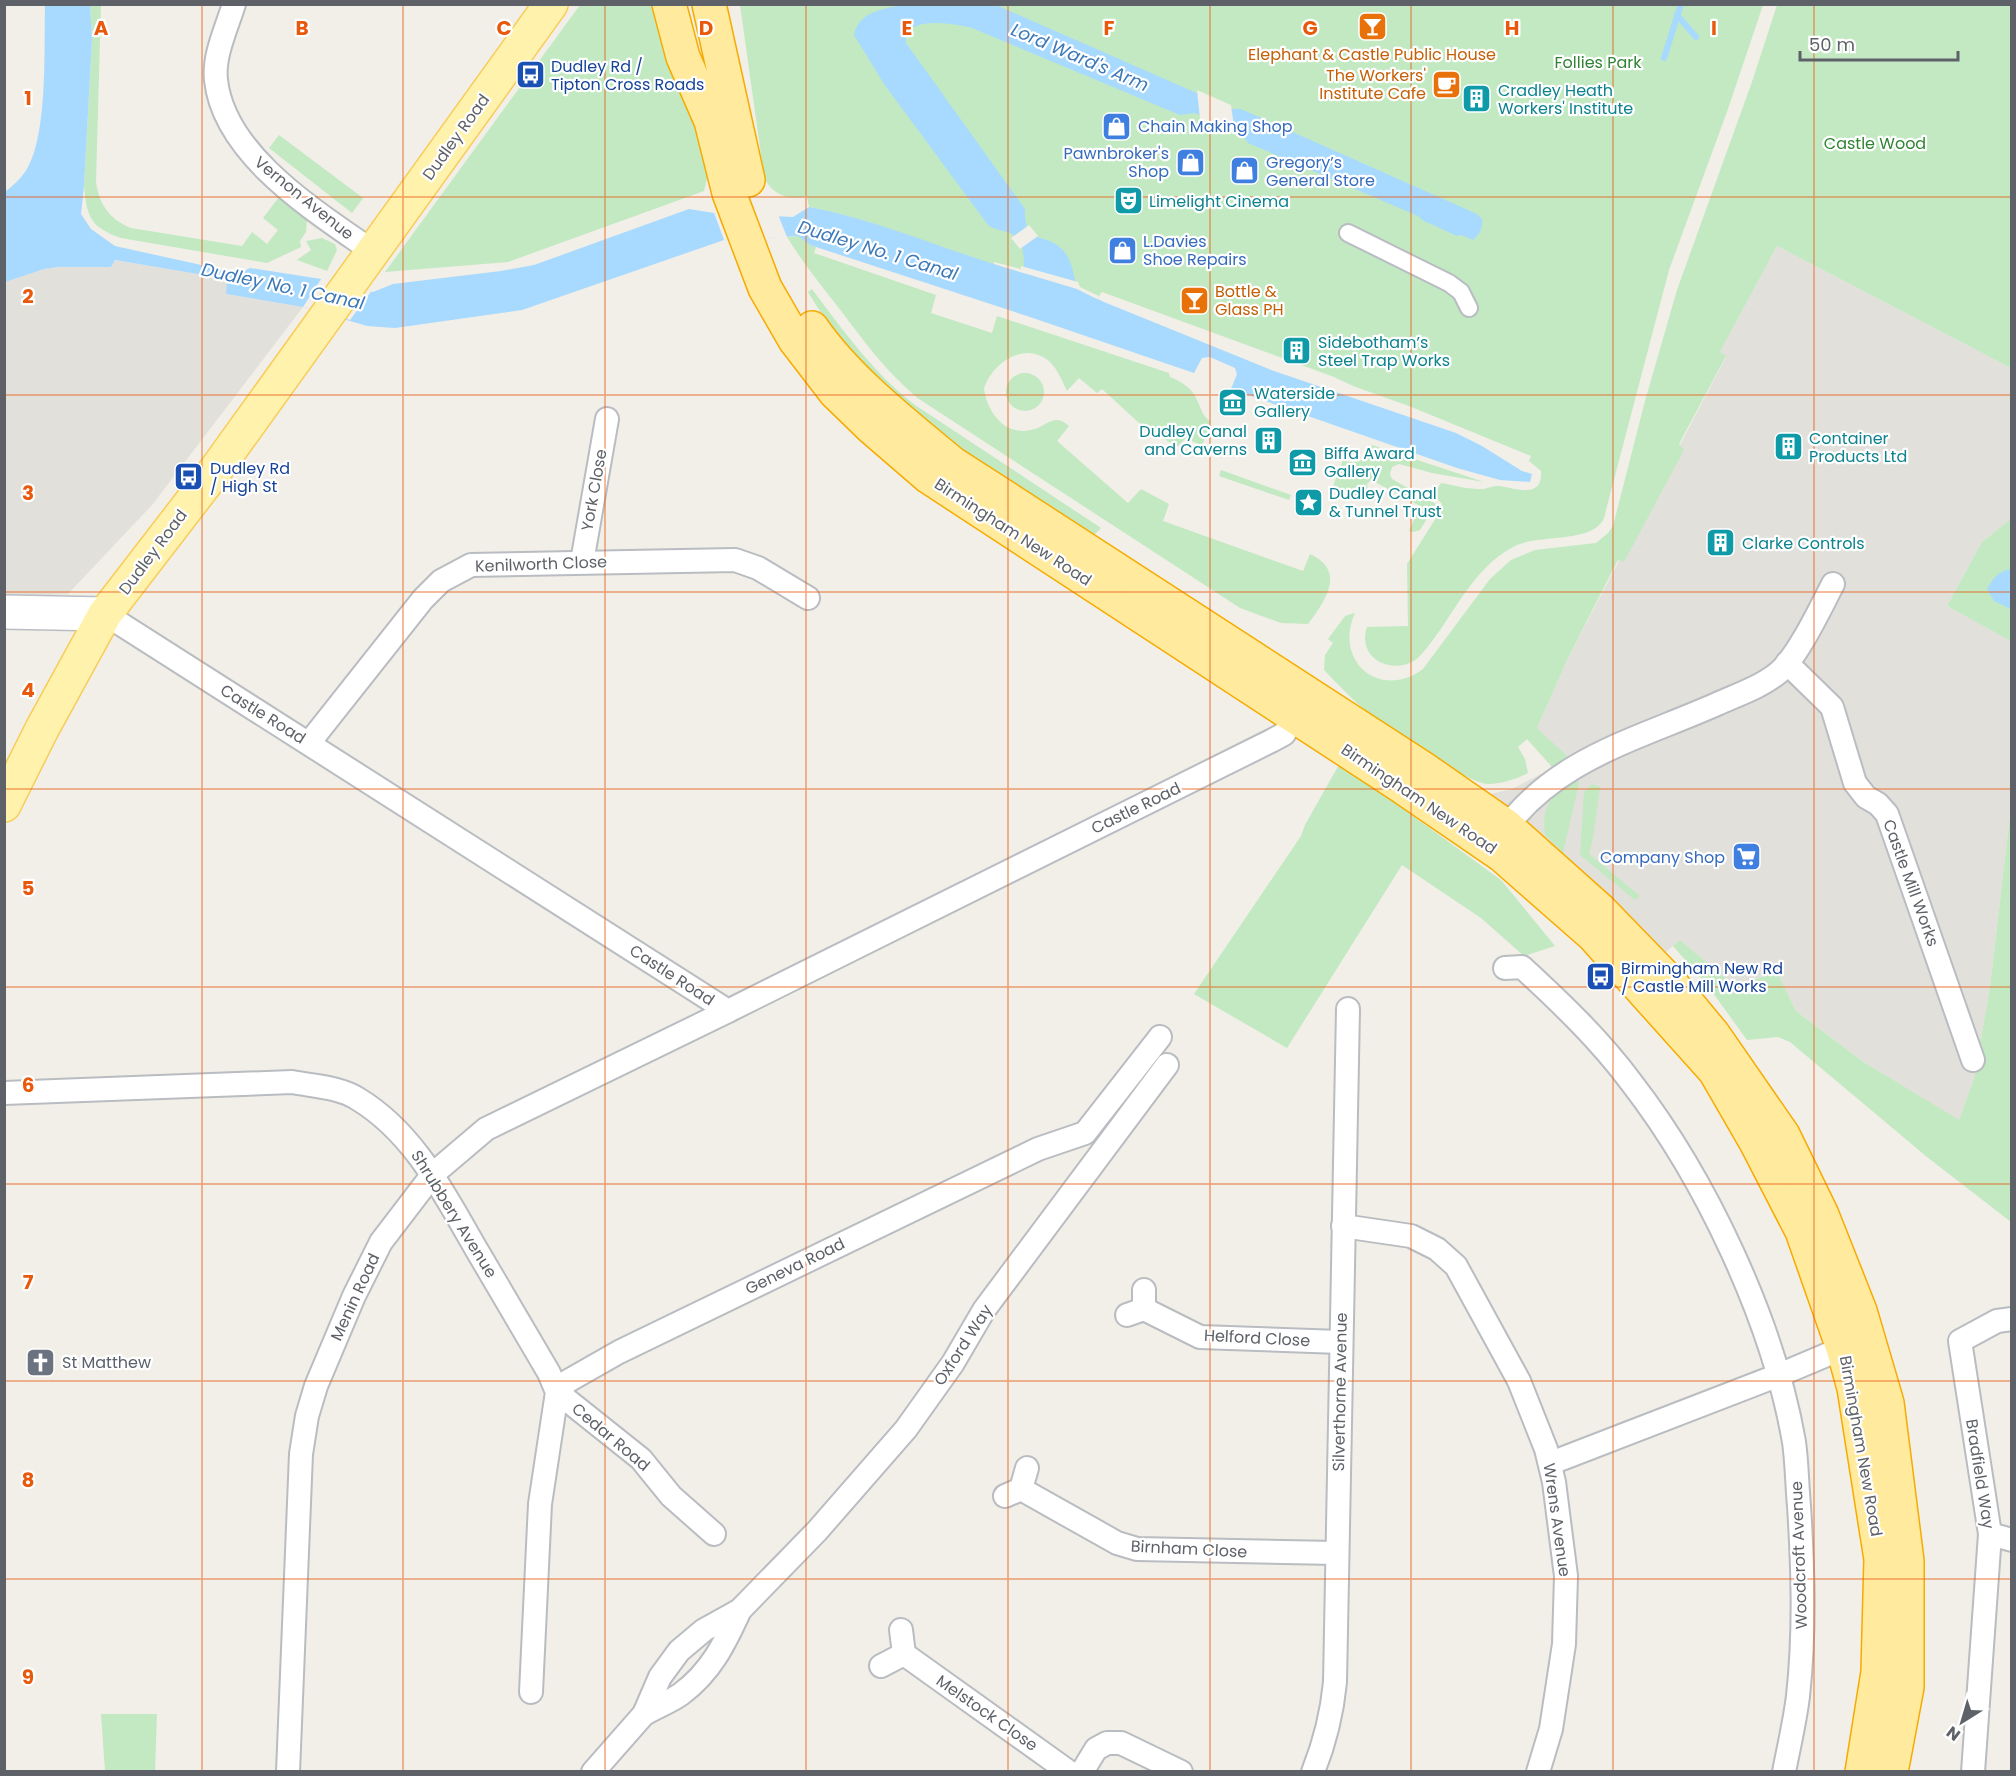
<svg xmlns="http://www.w3.org/2000/svg" width="2016" height="1776" viewBox="0 0 2016 1776" font-family="Poppins,sans-serif">
<style>
.industrial{fill:#e2e0db}
.green{fill:#c2e9c2}
.water{fill:#a8d9ff}
.pier{fill:#f1efe7}
.lines{fill:none;stroke-linecap:round;stroke-linejoin:round}
.stream{stroke:#a8d9ff;stroke-width:6}
.pedestrian-casing{stroke:#b9bcc1;stroke-width:20}
.minor-casing{stroke:#b9bcc1;stroke-width:26}
.secondary-casing{stroke:#babdc3;stroke-width:36}
.primary-casing{stroke:#f9cc58;stroke-width:36}
.trunk-casing{stroke:#f7ab00;stroke-width:36}
.pedestrian{stroke:#fff;stroke-width:16}
.minor{stroke:#fff;stroke-width:22}
.secondary{stroke:#fff;stroke-width:33}
.primary{stroke:#fff2ad;stroke-width:33}
.trunk{stroke:#ffea9e;stroke-width:33}
.grid{fill:none;stroke:#e8590c;stroke-width:1.5;stroke-opacity:0.55}
.labels{text-anchor:middle;dominant-baseline:central;stroke-width:4.5;stroke-linejoin:round;paint-order:stroke}
.food-label{font-size:16px;fill:#c56008;stroke:#fff}
.park-label{font-size:16px;fill:#308434;stroke:#fff}
.transit-label{font-size:16px;fill:#164399;stroke:#fff;text-anchor:start}
.culture-label{font-size:16px;fill:#0d838f;stroke:#fff;text-anchor:start}
.shop-label{font-size:16px;fill:#366cbe;stroke:#fff;text-anchor:start}
.street-label{font-size:16px;fill:#5e6268;stroke:#fff}
.worship-label{font-size:16px;fill:#5b616d;stroke:#fff;text-anchor:start}
.water-label{font-size:18px;font-style:italic;fill:#3e79b8;stroke:#fff}
.grid-label{font-size:20px;text-anchor:middle;font-weight:bold;fill:#e8590c;stroke:#fff;stroke-width:4.5;stroke-linejoin:round;paint-order:stroke}
</style>
<rect width="100%" height="100%" fill="#f1efe7"/>
<g class="industrial">
<polygon points="1777,246 2011,368 2011,519 1982,542 1947,606 2012,641 2011,806 1990,987 1974,1079 1959,1121 1862,1061 1796,1011 1777,972 1735,986 1680,940 1644,971 1486,795 1512,789 1553,768 1527,738 1537,728 1568,658 1726,357 1720,352"/>
<polygon points="114,260 228,279 226,294 303,307 152,505 68,594 21,597 5,595 4,282 44,269 58,267 111,267"/>
</g>
<g class="green">
<path d="M101 4 96 181C98 203 110 220 131 228L242 246 252 232 267 244 278 230 263 218 279 197 307 220 306 232 300 241 301 247 267 263 121 238C90 227 87 217 84 186L92 39 90 5Z"/>
<polygon points="580,5 660,5 713,155 704,191 508,262 385,272"/>
<path d="M740 5H1763L1728 109 1669 270 1606 510C1605 515 1604 520 1601 523 1585 543 1536 534 1513 547 1469 570 1451 623 1418 658 1394 677 1356 659 1367 627L1408 626 1407 564 1441 510 1442 504 1434 495 1441 483C1453 485 1466 489 1479 489 1485 490 1491 486 1497 486 1514 487 1543 501 1541 471L1529 461 1531 456 1409 406 1353 386 1334 377 1102 292 1097 299C1063 282 1025 275 989 263 929 244 871 219 809 207L807 196C788 201 770 194 764 176Z"/>
<path d="M1777 5H2011V368L1777 246 1720 352 1726 356 1679 444 1684 450 1624 562 1618 560 1568 658 1537 728 1568 757 1553 768 1527 739 1518 747 1525 759 1528 773C1517 779 1501 784 1488 784 1466 783 1390 730 1370 714 1353 701 1339 685 1324 670L1325 655 1333 643 1328 639 1345 616 1355 613C1333 661 1380 701 1423 669L1490 579 1511 560 1535 550 1596 543 1608 533 1613 526 1645 401 1677 290 1753 79Z"/>
<polygon points="279,135 363,198 352,213 269,148"/>
<path d="M799 236 810 245 816 247 814 253 936 295 931 313 992 333 997 316 1169 373 1170 377C1180 381 1191 387 1196 398 1201 407 1201 415 1211 422L1202 446 1186 438 1177 447 1138 422 1102 389 1097 393 1079 378 1067 391C1062 381 1058 370 1050 362 1026 340 992 362 984 389 988 414 1006 438 1035 429 1042 427 1049 420 1057 420 1062 420 1065 423 1069 426L1057 441 1128 503 1141 489 1169 504 1163 521 1303 571 1310 554C1347 571 1325 601 1308 624L1281 623 1240 608 919 399C888 373 869 348 845 316 825 290 804 265 787 237Z"/>
<polygon points="322,238 335,244 337,250 327,271 297,260 311,250 306,241"/>
<path d="M812 289C843 330 873 373 915 405L1101 528 1090 539 953 451 869 374 827 323 808 292Z"/>
<circle cx="1025" cy="392" r="19"/>
<path d="M1372 445 1484 482 1432 473 1399 464 1392 467 1390 474 1392 479 1436 504 1420 530 1413 532 1409 531 1420 506 1371 480 1367 484 1368 493 1361 490 1357 500 1350 498 1351 493 1333 486 1343 460C1358 466 1367 459 1372 445Z"/>
<polygon points="1221,470 1291,495 1289,500 1219,476"/>
<polygon points="2011,519 2011,641 1947,606 1982,542"/>
<polygon points="1340,763 1501,880 1555,946 1524,956 1481,918 1402,865 1287,1048 1194,994 1301,836 1305,825"/>
<path d="M1575 777 1579 783 1563 853 1545 835C1541 803 1553 795 1575 777Z"/>
<polygon points="1592,784 1600,787 1593,838 1589,854 1640,896 1635,900 1580,855 1584,792"/>
<polygon points="2011,806 2011,1222 1927,1157 1790,1042 1778,1037 1747,1040 1708,986 1673,946 1680,940 1735,986 1777,972 1796,1011 1862,1061 1959,1120 1974,1079 1990,987"/>
<polygon points="101,1714 157,1714 155,1771 105,1771"/>
</g>
<g class="water">
<path d="M907 4 996 5 1233 109H1241L1477 214 1482 219C1483 228 1480 234 1473 240L1461 235 1457 236 1422 220 1418 216 1248 143 1242 133 1195 113 1180 115 972 28C955 24 903 14 906 43L1025 209C1024 247 1043 231 1062 249 1072 259 1074 276 1077 289L1104 302 1274 371 1456 433 1482 446 1522 471 1532 474 1530 482 1500 480 1457 468 1231 389 1237 374 1235 368 1210 357 1202 358 1194 373 1027 316 810 245 798 236 724 240 522 310 395 328 367 326 303 307 226 294 227 279 115 260 111 267H58L44 269 5 282 4 193C12 186 21 179 27 169 48 134 44 47 45 5H90L92 39 84 186 81 214 91 229 115 246 233 272 244 271 250 268 321 279 373 292 393 284 501 271 534 265 689 209 714 213 793 217 809 207C883 221 951 253 1024 273 1024 261 1025 244 1015 236 1007 230 996 231 988 225L884 84 854 35C859 10 886 9 907 4Z"/>
<path d="M2011 569H2012L2011 609 1994 601 1987 589C1993 578 1999 571 2011 569Z"/>
</g>
<g class="pier">
<polygon points="1197,90 1231,105 1235,134 1200,119"/>
<polygon points="713,210 777,212 787,237 724,240"/>
<polygon points="1029,225 1038,236 1020,249 1011,238"/>
<polygon points="994,262 1021,269 1021,266 1078,282 1080,287 1099,296 1097,299 1077,289 994,264"/>
<polygon points="323,276 373,289 350,320 303,307"/>
</g>
<g class="lines">
<g class="stream">
<polyline points="1677,15 1696,37"/>
<polyline points="1664,58 1681,4"/>
</g>
<defs>
<polyline id="pedestrian" points="1348,233 1449,283 1461,292 1469,308"/>
<g id="minor">
<path d="M234 4C227 27 213 56 216 80 224 155 315 211 372 251"/>
<polyline points="582,562 607,419"/>
<polyline points="105,614 728,1011 1271,741 1284,734 1295,716"/>
<polyline points="1787,663 1832,707 1855,783 1866,797 1878,804 1887,814 1973,1060"/>
<polyline points="309,743 423,599 441,581 471,565 735,560 758,568 808,598"/>
<path d="M1499 837C1552 759 1636 740 1717 704 1737 695 1761 687 1778 673 1797 658 1821 607 1833 584"/>
<path d="M1505 968 1522 967C1561 1003 1599 1039 1631 1082 1706 1179 1773 1321 1794 1442 1797 1463 1797 1485 1799 1506 1803 1569 1805 1632 1798 1696 1795 1721 1789 1746 1784 1772"/>
<path d="M4 1093 292 1082C313 1086 340 1087 358 1099 414 1133 443 1192 475 1247 500 1289 524 1331 549 1373L557 1392 540 1504 531 1692"/>
<polyline points="1343,1226 1411,1236 1437,1249 1456,1266 1519,1381 1546,1449 1554,1482 1566,1576 1564,1644 1551,1729 1538,1772"/>
<polyline points="1144,1309 1200,1337 1340,1342"/>
<polyline points="1127,1315 1144,1309 1144,1290"/>
<polyline points="1551,1463 1779,1375 1843,1348 1856,1344"/>
<polyline points="1021,1489 1117,1543 1137,1549 1336,1553"/>
<polyline points="1005,1496 1021,1489 1027,1468"/>
<polyline points="714,1534 671,1496 641,1459 557,1392 568,1381 619,1352 1038,1149 1085,1133 1160,1037"/>
<polyline points="1990,1534 2012,1540"/>
<polyline points="904,1654 1069,1772"/>
<polyline points="881,1666 904,1654 901,1630"/>
<path d="M644 1714C656 1707 670 1702 681 1694 711 1672 725 1643 740 1610"/>
<polyline points="288,1772 301,1454 307,1416 316,1386 354,1296 381,1242 433,1174 486,1129 728,1011"/>
<polyline points="593,1772 644,1714 660,1677 679,1651 704,1630 740,1610 817,1531 906,1429 953,1363 984,1310 1167,1065"/>
<polyline points="1082,1772 1096,1749 1107,1743 1121,1743 1181,1772"/>
<path d="M1313 1772C1325 1742 1332 1714 1335 1682L1348 1009"/>
<polyline points="1973,1772 1990,1534 1960,1341 1997,1321 2012,1319"/>
</g>
<polyline id="secondary" points="4,612 105,614"/>
<polyline id="primary" points="4,805 42,729 105,614 212,475 551,4"/>
<g id="trunk">
<polyline points="669,4 683,57 711,121 729,193 765,288 795,340 835,392 871,427 929,477 1398,784 1503,856 1593,935 1715,1071 1756,1142 1802,1231 1843,1348 1854,1388 1881,1559 1878,1672 1862,1772"/>
<polyline points="709,4 748,180"/>
<path d="M812 328C847 379 905 424 952 463L1421 767 1506 826 1600 910 1669 981 1713 1034 1783 1135 1822 1215 1860 1311 1887 1403 1907 1561V1687L1891 1772"/>
</g>
</defs>
<use href="#pedestrian" class="pedestrian-casing"/>
<use href="#minor" class="minor-casing"/>
<use href="#secondary" class="secondary-casing"/>
<use href="#primary" class="primary-casing"/>
<use href="#trunk" class="trunk-casing"/>
<use href="#pedestrian" class="pedestrian"/>
<use href="#minor" class="minor"/>
<use href="#secondary" class="secondary"/>
<use href="#primary" class="primary"/>
<use href="#trunk" class="trunk"/>
</g>
<path class="grid" d="M202 4V1772M403 4V1772M605 4V1772M806 4V1772M1008 4V1772M1210 4V1772M1411 4V1772M1613 4V1772M1814 4V1772M4 197H2012M4 395H2012M4 592H2012M4 789H2012M4 987H2012M4 1184H2012M4 1381H2012M4 1579H2012"/>
<defs>
<symbol id="bar-square" viewBox="-11 -11 22 22"><rect x="-9" y="-9" width="18" height="18" rx="4" fill="#e8710a" stroke="#fff"/><path d="M-6-5H6L.8 .8V4.5H3.5V6h-7V4.5H-.8V.8Z" fill="#fff"/></symbol>
<symbol id="bus-square" viewBox="-11 -11 22 22"><rect x="-9" y="-9" width="18" height="18" rx="4" fill="#1a4fb4" stroke="#fff"/><path d="M-5-6H5V4H4V6H2V4H-2V6H-4V4H-5ZM-3.5-4V0h7V-4ZM-3.5 1.2v1.5H-2V1.2ZM2 1.2v1.5H3.5V1.2Z" fill="#fff"/></symbol>
<symbol id="cafe-square" viewBox="-11 -11 22 22"><rect x="-9" y="-9" width="18" height="18" rx="4" fill="#e8710a" stroke="#fff"/><path d="M-5.5-4.5H6V0H3Q3 3.5 0 3.5H-2.5Q-5.5 3.5-5.5 0ZM3-3.2v2h1.7v-2ZM-6 4.5H4V6H-6Z" fill="#fff"/></symbol>
<symbol id="building-square" viewBox="-11 -11 22 22"><rect x="-9" y="-9" width="18" height="18" rx="4" fill="#0f9aa8" stroke="#fff"/><path d="M-4-6H4V6H1V3H-1V6H-4ZM-2.5-4.3h1.7v1.8h-1.7ZM.8-4.3h1.7v1.8H.8ZM-2.5-1h1.7V.8h-1.7ZM.8-1h1.7V.8H.8Z" fill="#fff"/></symbol>
<symbol id="shop-square" viewBox="-11 -11 22 22"><rect x="-9" y="-9" width="18" height="18" rx="4" fill="#3f7fe0" stroke="#fff"/><path d="M-5-2.5h2.3a2.7 3.5 0 0 1 5.4 0H5L5.5 6h-11ZM-1.5-2.5h3a1.5 2.3 0 0 0-3 0Z" fill="#fff"/></symbol>
<symbol id="theatre-square" viewBox="-11 -11 22 22"><rect x="-9" y="-9" width="18" height="18" rx="4" fill="#0f9aa8" stroke="#fff"/><path d="M-5-5.5Q0-4 5-5.5V0Q5 5 0 6Q-5 5-5 0ZM-3.3-2.5H-1v1.5H-3.3ZM1-2.5H3.3v1.5H1ZM-2.8 1Q0 5.5 2.8 1Z" fill="#fff"/></symbol>
<symbol id="museum-square" viewBox="-11 -11 22 22"><rect x="-9" y="-9" width="18" height="18" rx="4" fill="#0f9aa8" stroke="#fff"/><path d="M0-6L6-3V-2H-6V-3ZM-5-1h2V3h-2ZM-1-1h2V3h-2ZM3-1h2V3H3ZM-6 4H6V6H-6Z" fill="#fff"/></symbol>
<symbol id="sight-square" viewBox="-11 -11 22 22"><rect x="-9" y="-9" width="18" height="18" rx="4" fill="#0f9aa8" stroke="#fff"/><path d="M0-6L1.8-2.2L6-1.7L2.9 1.2L3.7 5.4L0 3.3L-3.7 5.4L-2.9 1.2L-6-1.7L-1.8-2.2Z" fill="#fff"/></symbol>
<symbol id="supermarket-square" viewBox="-11 -11 22 22"><rect x="-9" y="-9" width="18" height="18" rx="4" fill="#3f7fe0" stroke="#fff"/><path d="M-6-5.5h2.5l.6 2H6L4.5 2H-2.5L-4.4-4H-6ZM-1.5 3.2a1.3 1.3 0 1 0 .1 0ZM3 3.2a1.3 1.3 0 1 0 .1 0Z" fill="#fff"/></symbol>
<symbol id="church-square" viewBox="-11 -11 22 22"><rect x="-9" y="-9" width="18" height="18" rx="4" fill="#6b7280" stroke="#fff"/><path d="M-1.2-6h2.4v3.5h3.3v2.4h-3.3V6h-2.4V-.1h-3.3v-2.4h3.3Z" fill="#fff"/></symbol>
</defs>
<g fill-rule="evenodd">
<use href="#bar-square" x="1356" y="10" width="33" height="33"/>
<use href="#bus-square" x="514" y="58" width="33" height="33"/>
<use href="#cafe-square" x="1430" y="68" width="33" height="33"/>
<use href="#building-square" x="1460" y="82" width="33" height="33"/>
<use href="#shop-square" x="1100" y="110" width="33" height="33"/>
<use href="#shop-square" x="1174" y="146" width="33" height="33"/>
<use href="#shop-square" x="1228" y="154" width="33" height="33"/>
<use href="#theatre-square" x="1112" y="184" width="33" height="33"/>
<use href="#shop-square" x="1106" y="234" width="33" height="33"/>
<use href="#bar-square" x="1178" y="284" width="33" height="33"/>
<use href="#building-square" x="1280" y="334" width="33" height="33"/>
<use href="#museum-square" x="1216" y="386" width="33" height="33"/>
<use href="#building-square" x="1252" y="424" width="33" height="33"/>
<use href="#building-square" x="1772" y="430" width="33" height="33"/>
<use href="#museum-square" x="1286" y="446" width="33" height="33"/>
<use href="#bus-square" x="172" y="460" width="33" height="33"/>
<use href="#sight-square" x="1292" y="486" width="33" height="33"/>
<use href="#building-square" x="1704" y="526" width="33" height="33"/>
<use href="#supermarket-square" x="1730" y="840" width="33" height="33"/>
<use href="#bus-square" x="1584" y="960" width="33" height="33"/>
<use href="#church-square" x="24" y="1346" width="33" height="33"/>
</g>
<g class="labels">
<g class="food-label">
<text x="1372" y="54">Elephant &amp; Castle Public House</text>
<text x="1426" y="75" text-anchor="end">The Workers'<tspan x="1426" dy="18">Institute Cafe</tspan></text>
<text x="1215" y="291" text-anchor="start">Bottle &amp;<tspan x="1215" dy="18">Glass PH</tspan></text>
</g>
<g class="park-label">
<text x="1598" y="62">Follies Park</text>
<text x="1875" y="143">Castle Wood</text>
</g>
<g class="transit-label">
<text x="551" y="66">Dudley Rd /<tspan x="551" dy="18">Tipton Cross Roads</tspan></text>
<text x="210" y="468">Dudley Rd<tspan x="210" dy="18">/ High St</tspan></text>
<text x="1621" y="968">Birmingham New Rd<tspan x="1621" dy="18">/ Castle Mill Works</tspan></text>
</g>
<g class="culture-label">
<text x="1498" y="90">Cradley Heath<tspan x="1498" dy="18">Workers' Institute</tspan></text>
<text x="1149" y="201">Limelight Cinema</text>
<text x="1318" y="342">Sidebotham’s<tspan x="1318" dy="18">Steel Trap Works</tspan></text>
<text x="1254" y="393">Waterside<tspan x="1254" dy="18">Gallery</tspan></text>
<text x="1247" y="431" text-anchor="end">Dudley Canal<tspan x="1247" dy="18">and Caverns</tspan></text>
<text x="1809" y="438">Container<tspan x="1809" dy="18">Products Ltd</tspan></text>
<text x="1324" y="453">Biffa Award<tspan x="1324" dy="18">Gallery</tspan></text>
<text x="1329" y="493">Dudley Canal<tspan x="1329" dy="18">&amp; Tunnel Trust</tspan></text>
<text x="1742" y="543">Clarke Controls</text>
</g>
<g class="shop-label">
<text x="1138" y="126">Chain Making Shop</text>
<text x="1169" y="153" text-anchor="end">Pawnbroker's<tspan x="1169" dy="18">Shop</tspan></text>
<text x="1266" y="162">Gregory’s<tspan x="1266" dy="18">General Store</tspan></text>
<text x="1143" y="241">L.Davies<tspan x="1143" dy="18">Shoe Repairs</tspan></text>
<text x="1725" y="857" text-anchor="end">Company Shop</text>
</g>
<g class="street-label">
<text transform="translate(456 137) rotate(-54)">Dudley Road</text>
<text transform="translate(304 198) rotate(39)">Vernon Avenue</text>
<text transform="translate(594 490) rotate(-80)">York Close</text>
<text transform="translate(1013 532) rotate(33)">Birmingham New Road</text>
<text transform="translate(153 552) rotate(-53)">Dudley Road</text>
<text transform="translate(541 564) rotate(-2)">Kenilworth Close</text>
<text transform="translate(263 714) rotate(32)">Castle Road</text>
<text transform="translate(1419 799) rotate(34)">Birmingham New Road</text>
<text transform="translate(1136 808) rotate(-26)">Castle Road</text>
<text transform="translate(1911 883) rotate(70)">Castle Mill Works</text>
<text transform="translate(672 975) rotate(33)">Castle Road</text>
<text transform="translate(454 1214) rotate(58)">Shrubbery Avenue</text>
<text transform="translate(795 1266) rotate(-26)">Geneva Road</text>
<text transform="translate(355 1297) rotate(-65)">Menin Road</text>
<text transform="translate(1257 1338) rotate(3)">Helford Close</text>
<text transform="translate(963 1345) rotate(-57)">Oxford Way</text>
<text transform="translate(1340 1392) rotate(-89)">Silverthorne Avenue</text>
<text transform="translate(611 1437) rotate(40)">Cedar Road</text>
<text transform="translate(1861 1446) rotate(80)">Birmingham New Road</text>
<text transform="translate(1980 1474) rotate(81)">Bradfield Way</text>
<text transform="translate(1557 1520) rotate(82)">Wrens Avenue</text>
<text transform="translate(1189 1549) rotate(3)">Birnham Close</text>
<text transform="translate(1799 1555) rotate(-92)">Woodcroft Avenue</text>
<text transform="translate(987 1713) rotate(35)">Melstock Close</text>
</g>
<g class="worship-label">
<text x="62" y="1362">St Matthew</text>
</g>
<g class="water-label">
<text transform="translate(1080 57) rotate(23)">Lord Ward's Arm</text>
<text transform="translate(878 250) rotate(17)">Dudley No. 1 Canal</text>
<text transform="translate(283 286) rotate(12)">Dudley No. 1 Canal</text>
</g>
</g>
<g class="grid-label">
<text x="101" y="35">A</text>
<text x="302" y="35">B</text>
<text x="504" y="35">C</text>
<text x="706" y="35">D</text>
<text x="907" y="35">E</text>
<text x="1109" y="35">F</text>
<text x="1310" y="35">G</text>
<text x="1512" y="35">H</text>
<text x="1714" y="35">I</text>
<text x="28" y="105">1</text>
<text x="28" y="303">2</text>
<text x="28" y="500">3</text>
<text x="28" y="697">4</text>
<text x="28" y="895">5</text>
<text x="28" y="1092">6</text>
<text x="28" y="1289">7</text>
<text x="28" y="1487">8</text>
<text x="28" y="1684">9</text>
</g>
<rect width="2016" height="1776" fill="none" stroke="#5e6268" stroke-width="12"/>
<g transform="translate(1962 1722) rotate(217)" stroke="#ffffff" stroke-width="4.5" paint-order="stroke">
<path d="M0-4.5L10 22L0 15L-10 22Z" fill="#5e6268"/>
<text y="-9" font-size="16" font-weight="bold" text-anchor="middle" fill="#5e6268">N</text>
</g>
<path d="M1800 51v9h158v-9" fill="none" stroke="#5e6268" stroke-width="3"/>
<text x="1809" y="51" font-size="18" fill="#5e6268" stroke="#ffffff" stroke-width="4.5" paint-order="stroke">50 m</text>
</svg>
